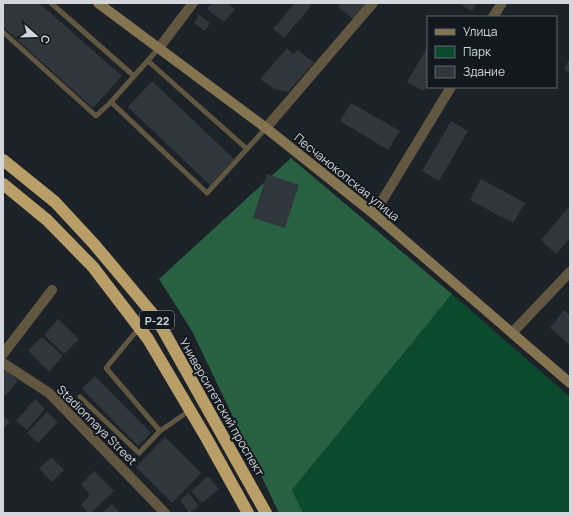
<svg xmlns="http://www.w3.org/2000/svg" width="573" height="516" viewBox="0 0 573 516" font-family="Manrope,sans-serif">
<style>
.green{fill:#0c4a2d}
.forest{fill:#276142}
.building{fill:#30363c}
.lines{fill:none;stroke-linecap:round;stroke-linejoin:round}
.lane{stroke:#615640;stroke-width:5}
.street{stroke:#615640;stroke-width:10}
.secondary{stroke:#847450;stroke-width:10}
.highway{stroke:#b99f67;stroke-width:12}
.labels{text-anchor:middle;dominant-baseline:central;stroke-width:4;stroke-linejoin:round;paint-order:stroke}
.shield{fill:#13181e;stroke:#999ea2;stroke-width:1}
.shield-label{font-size:11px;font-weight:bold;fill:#d3d7db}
.street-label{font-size:12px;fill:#d3d7db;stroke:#13181e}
</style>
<rect width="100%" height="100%" fill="#1c2228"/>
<polygon class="green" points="452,294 570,397 570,513 303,513 292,490"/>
<polygon class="forest" points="291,158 452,294 292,490 303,513 279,513 192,331 159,279"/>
<g class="building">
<polygon points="3,3 39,3 122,76 93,108 3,27"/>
<polygon points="212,3 227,3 235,9 224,22 207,9"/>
<polygon points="295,3 308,3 311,6 284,38 273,29"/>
<polygon points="341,3 366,3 366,4 353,19 338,7"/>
<polygon points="458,3 477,3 472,11"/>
<polygon points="199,15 210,23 205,31 194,23"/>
<polygon points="428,46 428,84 424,91 407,82"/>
<polygon points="287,48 293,54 298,50 314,63 288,92 274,89 260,79"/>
<polygon points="570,58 570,73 564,69"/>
<polygon points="152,81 234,159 210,185 128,107"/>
<polygon points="351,103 400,131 388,150 340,121"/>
<polygon points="451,121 468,131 439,181 422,171"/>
<polygon points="267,174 299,185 285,228 253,218"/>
<polygon points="481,179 525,203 513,223 470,200"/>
<polygon points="570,206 570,238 556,254 541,240"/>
<polygon points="564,310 570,315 570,345 550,328"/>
<polygon points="58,319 79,339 64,354 44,335"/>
<polygon points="42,337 63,356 49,372 28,350"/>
<polygon points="6,369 18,381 3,398 3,373"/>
<polygon points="95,376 151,433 138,446 82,389"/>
<polygon points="35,399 45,409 27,430 16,421"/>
<polygon points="47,412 58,422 38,443 27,433"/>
<polygon points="3,415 10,422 3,429"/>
<polygon points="165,437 201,473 172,503 136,467"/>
<polygon points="51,457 64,470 52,482 39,469"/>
<polygon points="94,471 114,491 91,513 88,513 81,505 90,494 81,485"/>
<polygon points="208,476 219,489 202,503 191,491"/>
<polygon points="189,493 199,506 189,513 180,500"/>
<polygon points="112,504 120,513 102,513"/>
</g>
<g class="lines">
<g class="lane">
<polyline points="51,3 134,76"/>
<polyline points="3,32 96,116 111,102"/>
<polyline points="159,48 111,102 207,193 266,128"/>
<polyline points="148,61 247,149"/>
<polyline points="139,328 106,368 160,431 189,411"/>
<polyline points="80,397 139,453 160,431"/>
</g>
<g class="street">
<polyline points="493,17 502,3"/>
<polyline points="159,48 193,3"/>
<polyline points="266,128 373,3"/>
<polyline points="374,214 451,87"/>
<polyline points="512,333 570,272"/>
<polyline points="3,354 52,290"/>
<polyline points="3,363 49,393 165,513"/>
</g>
<polyline class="secondary" points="98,3 266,128 374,214 570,383"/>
<g class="highway">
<polyline points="3,160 55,202 94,244 157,319 266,513"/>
<polyline points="3,184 47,220 93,267 148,339 207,439 248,513"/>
</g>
</g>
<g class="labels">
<rect class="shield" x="140" y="311" width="34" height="18" rx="3"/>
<g class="shield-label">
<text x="157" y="320">Р-22</text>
</g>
<g class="street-label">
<text transform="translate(347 177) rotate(39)">Песчанокопская улица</text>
<text transform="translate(222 407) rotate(60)">Университетский проспект</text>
<text transform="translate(97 425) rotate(45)">Stadionnaya Street</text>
</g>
</g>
<rect width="573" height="516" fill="none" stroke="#d3d7db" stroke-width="8"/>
<rect x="427" y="16" width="130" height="72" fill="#13181e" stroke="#60646a"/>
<rect x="435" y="29" width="20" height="6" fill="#847450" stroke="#60646a"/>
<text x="463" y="36" font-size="12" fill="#d3d7db">Улица</text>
<rect x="435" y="46" width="20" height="12" fill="#0c4a2d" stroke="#60646a"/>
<text x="463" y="56" font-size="12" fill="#d3d7db">Парк</text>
<rect x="435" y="66" width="20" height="12" fill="#30363c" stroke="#60646a"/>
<text x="463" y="76" font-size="12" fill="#d3d7db">Здание</text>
<g transform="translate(36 36) rotate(110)" stroke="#13181e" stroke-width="3" paint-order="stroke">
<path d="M0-3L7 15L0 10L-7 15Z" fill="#d3d7db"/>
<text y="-6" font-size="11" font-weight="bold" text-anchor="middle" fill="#d3d7db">С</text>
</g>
</svg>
